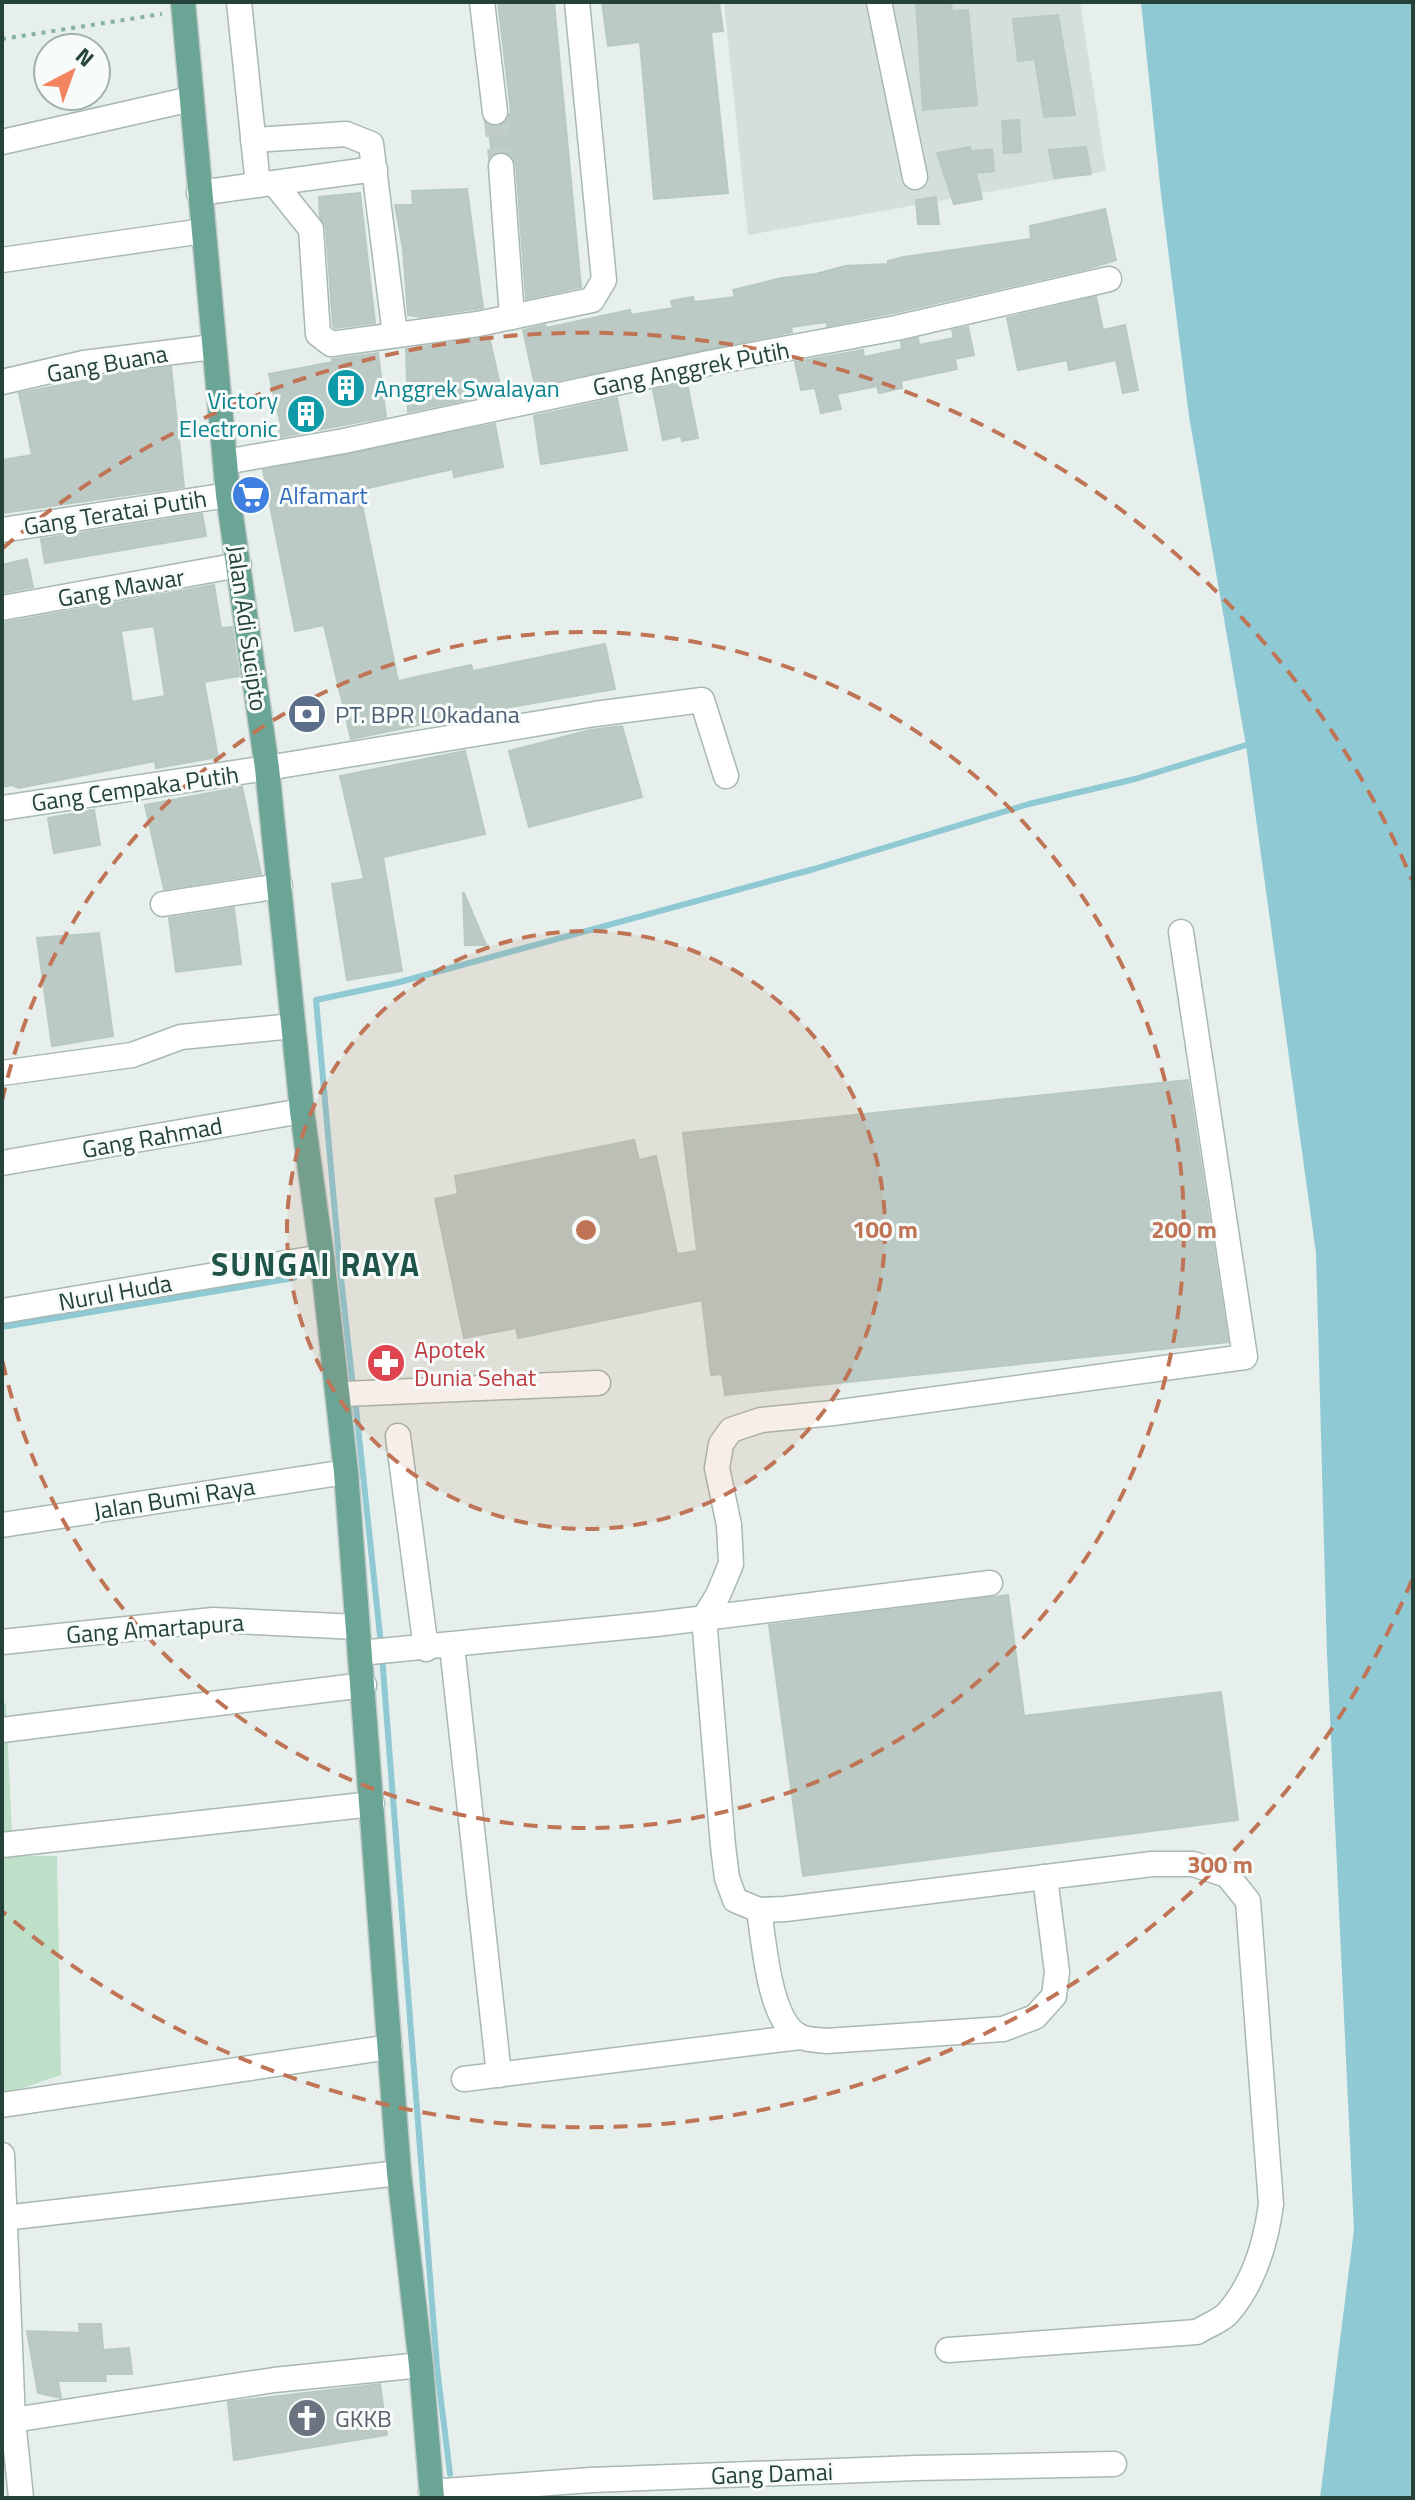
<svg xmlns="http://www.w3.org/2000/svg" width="1415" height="2500" viewBox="0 0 1415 2500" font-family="'Titillium Web',sans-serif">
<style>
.built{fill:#d4dfda}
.green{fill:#bfe0c8}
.water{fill:#8ec9d4}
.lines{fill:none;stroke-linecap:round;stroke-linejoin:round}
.stream{stroke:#8ec9d4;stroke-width:6}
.building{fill:#bbcac4;stroke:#b8c9c2;stroke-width:2;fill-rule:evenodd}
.minor-tunnel{stroke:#bfccc8;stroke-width:24;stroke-dasharray:24 12;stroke-linecap:butt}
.minor-casing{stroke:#a8b8b2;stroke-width:27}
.major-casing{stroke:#c2cac8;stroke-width:27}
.path{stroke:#86b3a5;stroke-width:4;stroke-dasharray:4 6;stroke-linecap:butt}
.minor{stroke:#fff;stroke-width:24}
.major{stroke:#6aa596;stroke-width:24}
.ring{fill:none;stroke:#c07456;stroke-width:4;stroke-dasharray:14 10}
.labels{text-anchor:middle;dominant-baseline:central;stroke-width:6;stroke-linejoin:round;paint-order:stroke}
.street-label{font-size:24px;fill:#24423a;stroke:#f7fbf9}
.culture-label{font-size:24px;fill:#0d838f;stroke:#f7fbf9;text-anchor:start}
.shop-label{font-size:24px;fill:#366cbe;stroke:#f7fbf9;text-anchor:start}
.service-label{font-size:24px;fill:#4e5e75;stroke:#f7fbf9;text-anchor:start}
.health-label{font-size:24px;fill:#be3a42;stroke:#f7fbf9;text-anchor:start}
.worship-label{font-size:24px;fill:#5b616d;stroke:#f7fbf9;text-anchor:start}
.district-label{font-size:32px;font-weight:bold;letter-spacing:2px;fill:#1f5548;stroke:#f7fbf9}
.centre{fill:#c07456;stroke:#f7fbf9;stroke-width:4}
.ring-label{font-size:24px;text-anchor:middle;font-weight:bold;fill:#c07456;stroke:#f7fbf9;stroke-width:6;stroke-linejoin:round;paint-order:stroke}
</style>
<rect width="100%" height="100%" fill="#e6efeb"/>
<polygon class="built" points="724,2 1080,2 1106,171 748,235"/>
<polygon class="green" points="2,1703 6,1703 13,1856 57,1856 61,2075 2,2095"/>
<polygon class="water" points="1141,2 1413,2 1413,2498 1320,2498 1354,2230 1327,1653 1316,1253 1246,746 1189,416 1161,194"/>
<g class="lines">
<g class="stream">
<polyline points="2,1327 294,1278"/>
<polyline points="353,1387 340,1269 316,1000 396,983 814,869 1029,804 1135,779 1253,743"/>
<polyline points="355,1398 381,1645"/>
<polyline points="382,1656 437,2368 450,2474"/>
</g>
</g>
<g class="building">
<polygon points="498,2 554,2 581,287 526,299 516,164 507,152 499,151 492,154 488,125 496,127 503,124 511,112"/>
<polygon points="602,2 719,2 723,31 711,32 728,193 654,199 640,42 608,46"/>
<polygon points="916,2 951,2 952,11 968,10 977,105 923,110"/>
<polygon points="1058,15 1075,115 1044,117 1035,59 1018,61 1013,19"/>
<polygon points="1019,120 1021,152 1004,153 1002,121"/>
<polygon points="970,147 971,151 992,149 994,171 976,173 982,199 954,204 937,153"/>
<polygon points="1086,147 1091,174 1054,178 1049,150"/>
<polygon points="467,189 483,308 421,317 408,315 403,249 395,205 413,205 412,191"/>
<polygon points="360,193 375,323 335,328 333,326 326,228 320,217 319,197"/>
<polygon points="936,197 939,224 918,224 916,200"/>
<polygon points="1105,209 1116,260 1090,268 893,313 827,326 827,322 791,327 792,332 535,385 523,330 545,325 546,328 630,310 631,315 673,308 671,301 693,297 694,302 735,297 733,290 782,278 816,274 845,266 888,264 888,261 904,257 1031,239 1030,226"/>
<polygon points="1096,297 1103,330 1125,325 1138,390 1123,393 1116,360 1069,370 1067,360 1018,370 1007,318"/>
<polygon points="968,327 974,355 955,359 957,369 901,381 902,388 879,393 877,386 837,394 841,409 821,413 815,388 801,390 795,362 863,350 864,357 902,349 901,342 918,338 919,345 954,338 952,330"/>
<polygon points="489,337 501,389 488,391 489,395 408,412 406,349"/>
<polygon points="378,353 386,417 280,437 279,426 281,426 269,374 333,362 332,359"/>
<polygon points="171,367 184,487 2,513 2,460 32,455 19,393 88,380 88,378"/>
<polygon points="687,383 698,438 682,441 681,436 663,440 653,390"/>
<polygon points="617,398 627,450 541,464 534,416"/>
<polygon points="495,424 503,467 454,477 453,469 359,490 398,681 471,665 473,671 605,644 615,689 482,712 351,739 324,625 295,631 263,470"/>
<polygon points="202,514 206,536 45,563 41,539"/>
<polygon points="27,559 33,587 2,593 2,565"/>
<path d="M214 585 221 628 232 627 239 676 204 682 218 757 156 768 155 761 19 788 12 785 2 787V623ZM154 626 165 696 132 702 121 631Z"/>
<polygon points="622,726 642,797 529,827 509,751 590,730"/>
<polygon points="465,751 485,834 383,857 402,971 347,980 332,884 364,879 340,776"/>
<polygon points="242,787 261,874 164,889 145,805"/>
<polygon points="94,810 100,845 54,853 48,818"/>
<polygon points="463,893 464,893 486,945 465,945"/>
<polygon points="234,908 241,964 176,972 169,918"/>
<polygon points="99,933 113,1036 52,1046 37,938"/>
<polygon points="1188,1080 1228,1342 725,1395 722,1374 711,1375 702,1300 518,1338 516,1328 464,1338 435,1199 458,1194 455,1176 634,1140 639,1160 656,1156 677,1254 697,1251 683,1133"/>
<polygon points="1008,1595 1024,1716 1221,1692 1238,1820 803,1876 769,1625"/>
<polygon points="79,2324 101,2324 103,2350 129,2348 132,2374 105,2374 106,2381 58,2381 61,2398 38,2393 27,2331 80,2333"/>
<polygon points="380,2384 387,2435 234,2460 228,2402"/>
</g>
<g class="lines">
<polyline class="minor-tunnel" points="495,112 501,166"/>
<defs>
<g id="minor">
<polyline points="239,2 258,185"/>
<polyline points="482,2 495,112"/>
<polyline points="879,2 915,177"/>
<polyline points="253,140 346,134 371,144 395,335"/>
<polyline points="2,142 191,99"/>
<polyline points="501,166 512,317"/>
<polyline points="274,183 311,229 318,334 331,344 478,324 592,300 604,280 577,2"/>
<polyline points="199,193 375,169"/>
<polyline points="2,260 203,231"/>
<polyline points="2,382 84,363 213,347"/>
<polyline points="225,462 344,441 709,363 896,328 1109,279"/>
<polyline points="2,530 228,495"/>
<polyline points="2,608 239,565"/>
<polyline points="2,808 267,768 595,714 702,700 726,776"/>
<polyline points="163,904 280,886"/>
<polyline points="2,1073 132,1055 181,1037 293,1026"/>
<polyline points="2,1163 302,1111"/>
<polyline points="2,1311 322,1257"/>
<polyline points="345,1394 598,1383"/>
<polyline points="398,1436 426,1649"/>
<polyline points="2,1525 346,1472"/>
<polyline points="2,1642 213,1620 357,1627"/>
<polyline points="452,1646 499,2075"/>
<polyline points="360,1653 656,1624 990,1583"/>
<polyline points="2,1730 364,1685"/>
<polyline points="2,1845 372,1804"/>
<path d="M759 1910C764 1941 769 2024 801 2037 808 2040 819 2040 826 2041L1003 2029 1035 2017 1054 1996 1057 1972 1045 1877"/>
<polyline points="464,2079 800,2037"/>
<polyline points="2,2105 390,2047"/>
<polyline points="2,2155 13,2420 21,2498"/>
<polyline points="4,2218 399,2173"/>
<path d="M948 2350 1197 2332C1206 2326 1221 2321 1228 2313 1254 2283 1266 2242 1271 2204L1248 1901 1227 1875 1193 1864H1152L785 1909 759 1910 735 1900 727 1878 723 1846 704 1618 718 1595 731 1564 729 1525 717 1468 721 1444 731 1430 761 1420 833 1413 1245 1357 1181 932"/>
<polyline points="13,2420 274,2380 421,2365"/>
<polyline points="431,2492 591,2480 916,2468 1114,2464"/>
</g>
<polyline id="major" points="183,2 228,495 267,768 302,1111 322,1257 346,1472 399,2173 421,2365 432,2498"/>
</defs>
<use href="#minor" class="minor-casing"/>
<use href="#major" class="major-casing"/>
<polyline class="path" points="2,39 162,14"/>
<use href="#minor" class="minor"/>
<use href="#major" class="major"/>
</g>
<circle cx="586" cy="1230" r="299" fill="#c07456" fill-opacity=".12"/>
<g class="ring">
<circle cx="586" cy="1230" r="299"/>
<path d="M2 1101A598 598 0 1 1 2 1359"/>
<path d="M1412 1580A897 897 0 0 1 3 1912M3 548A897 897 0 0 1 1412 880"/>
</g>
<defs>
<symbol id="building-disc" viewBox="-11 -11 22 22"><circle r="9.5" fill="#0f9aa8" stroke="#f7fbf9"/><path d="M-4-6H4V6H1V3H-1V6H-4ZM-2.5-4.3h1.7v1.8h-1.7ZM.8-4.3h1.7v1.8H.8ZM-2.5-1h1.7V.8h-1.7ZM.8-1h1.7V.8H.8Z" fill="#fff"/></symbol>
<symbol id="supermarket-disc" viewBox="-11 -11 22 22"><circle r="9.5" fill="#3f7fe0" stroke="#f7fbf9"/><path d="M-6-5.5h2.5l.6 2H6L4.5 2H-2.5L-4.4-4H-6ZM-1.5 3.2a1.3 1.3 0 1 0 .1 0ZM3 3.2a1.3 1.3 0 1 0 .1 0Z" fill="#fff"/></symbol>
<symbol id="bank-disc" viewBox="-11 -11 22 22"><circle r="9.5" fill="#5c6f8a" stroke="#f7fbf9"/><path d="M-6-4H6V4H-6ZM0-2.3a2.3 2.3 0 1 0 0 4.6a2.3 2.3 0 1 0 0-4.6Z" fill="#fff"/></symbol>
<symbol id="pharmacy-disc" viewBox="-11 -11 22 22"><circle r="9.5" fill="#e0444e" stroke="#f7fbf9"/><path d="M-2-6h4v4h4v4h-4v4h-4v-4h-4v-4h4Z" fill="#fff"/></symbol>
<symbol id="church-disc" viewBox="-11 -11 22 22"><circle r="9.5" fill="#6b7280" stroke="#f7fbf9"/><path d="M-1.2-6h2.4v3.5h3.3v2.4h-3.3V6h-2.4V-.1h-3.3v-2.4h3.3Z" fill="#fff"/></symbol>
</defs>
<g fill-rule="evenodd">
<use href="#building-disc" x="324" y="366" width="44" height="44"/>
<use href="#building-disc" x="284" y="392" width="44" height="44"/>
<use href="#supermarket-disc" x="229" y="473" width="44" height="44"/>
<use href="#bank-disc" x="285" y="692" width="44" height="44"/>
<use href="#pharmacy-disc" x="364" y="1341" width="44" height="44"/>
<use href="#church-disc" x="285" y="2396" width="44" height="44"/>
</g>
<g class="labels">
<g class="street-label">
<text transform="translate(107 363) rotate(-10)">Gang Buana</text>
<text transform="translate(691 368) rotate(-11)">Gang Anggrek Putih</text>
<text transform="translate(115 512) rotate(-9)">Gang Teratai Putih</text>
<text transform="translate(121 587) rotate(-10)">Gang Mawar</text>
<text transform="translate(248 628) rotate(82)">Jalan Adi Sucipto</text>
<text transform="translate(135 788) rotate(-8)">Gang Cempaka Putih</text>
<text transform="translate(152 1137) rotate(-10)">Gang Rahmad</text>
<text transform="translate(115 1292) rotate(-10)">Nurul Huda</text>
<text transform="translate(174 1498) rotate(-9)">Jalan Bumi Raya</text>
<text transform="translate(155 1628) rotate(-4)">Gang Amartapura</text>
<text transform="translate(772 2473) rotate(-2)">Gang Damai</text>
</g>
<g class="culture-label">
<text x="374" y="388">Anggrek Swalayan</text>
<text x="278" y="400" text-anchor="end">Victory<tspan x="278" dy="28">Electronic</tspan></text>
</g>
<g class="shop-label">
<text x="279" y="495">Alfamart</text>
</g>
<g class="service-label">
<text x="335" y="714">PT. BPR LOkadana</text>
</g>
<g class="health-label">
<text x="414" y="1349">Apotek<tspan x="414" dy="28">Dunia Sehat</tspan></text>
</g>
<g class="worship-label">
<text x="335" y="2418">GKKB</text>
</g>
<g class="district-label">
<text x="316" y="1264">SUNGAI RAYA</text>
</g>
</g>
<circle cx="586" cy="1230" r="12" class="centre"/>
<g class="ring-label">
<text x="885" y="1238">100 m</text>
<text x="1184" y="1238">200 m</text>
<text x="1220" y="1873">300 m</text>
</g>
<rect width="1415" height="2500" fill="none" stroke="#24423a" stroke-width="8"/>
<g transform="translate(72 72) rotate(41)"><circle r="38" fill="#f7fbf9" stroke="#a3b1ad" stroke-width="2"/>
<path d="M0-6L14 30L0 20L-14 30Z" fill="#f4845f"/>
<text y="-12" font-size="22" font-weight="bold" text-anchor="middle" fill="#24423a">N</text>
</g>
</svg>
